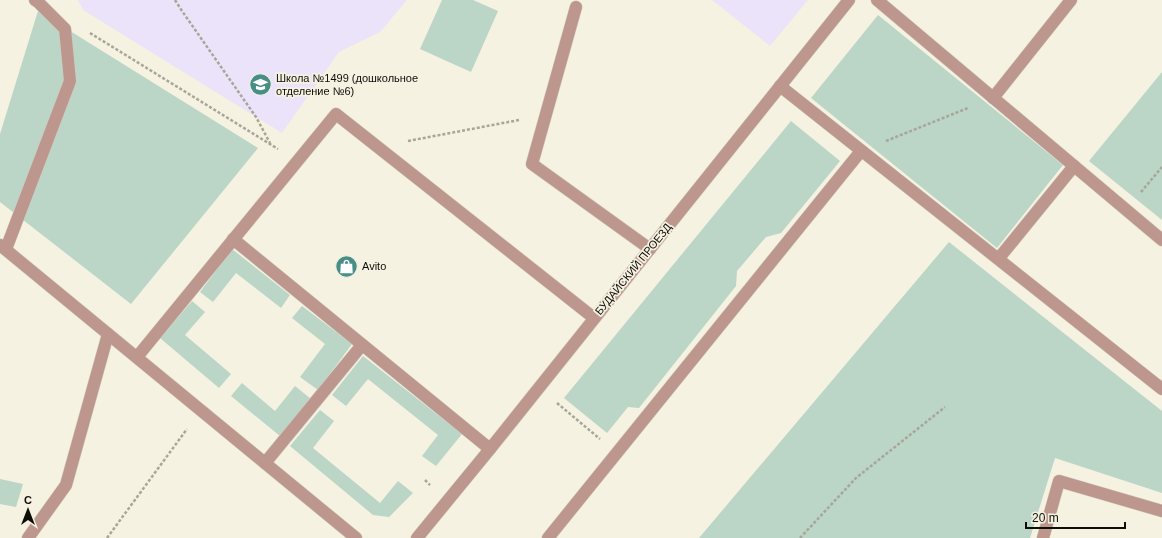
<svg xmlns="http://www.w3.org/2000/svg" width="1162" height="538" viewBox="0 0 1162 538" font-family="Arial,sans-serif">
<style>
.education{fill:#ebe3f9}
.green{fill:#bbd5c6}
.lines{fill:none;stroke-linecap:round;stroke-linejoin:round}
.lane-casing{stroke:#d0cdbf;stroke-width:13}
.street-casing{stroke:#d0cdbf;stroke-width:13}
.path{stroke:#a8a699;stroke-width:2.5;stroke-dasharray:3 2;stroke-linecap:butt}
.lane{stroke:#bd978d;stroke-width:12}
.street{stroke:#bd978d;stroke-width:12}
.labels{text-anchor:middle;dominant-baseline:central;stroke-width:3.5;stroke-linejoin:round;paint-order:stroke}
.poi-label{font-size:11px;fill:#0e0d08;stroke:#f5f2e2;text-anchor:start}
.street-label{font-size:11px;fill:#0e0d08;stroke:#f5f2e2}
</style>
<rect width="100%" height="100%" fill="#f5f2e2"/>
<g class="education">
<polygon points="78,0 407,0 380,32 339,52 282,133 83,10"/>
<polygon points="712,0 808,0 770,46"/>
</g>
<g class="green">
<polygon points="442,0 473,0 498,11 471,72 420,49"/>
<polygon points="38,11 258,148 131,304 0,202 0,134"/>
<polygon points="878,15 1063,165 997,248 811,98"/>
<polygon points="1162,72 1162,220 1089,161"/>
<polygon points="791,121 840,161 781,233 766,237 737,271 736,286 639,408 628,407 607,433 564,398"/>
<polygon points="949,242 1162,411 1162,493 1055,458 1030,538 699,538"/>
<polygon points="232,249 290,295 281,308 236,273 213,302 200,292"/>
<polygon points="192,301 205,312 185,335 231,374 219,388 160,338"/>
<polygon points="302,306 352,344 318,390 300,377 325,344 292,318"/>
<polygon points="363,356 462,434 436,466 422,456 438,435 368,379 346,406 332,395"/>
<polygon points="242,383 275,411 295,386 311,399 280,436 231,396"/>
<polygon points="320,410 334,421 313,448 380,503 398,481 413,493 389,517 373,515 290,446"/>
<polygon points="0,479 23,484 16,507 0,504"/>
</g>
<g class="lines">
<defs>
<g id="lane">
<polyline points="877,0 1162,240"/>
<polyline points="576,7 532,164 650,249"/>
<polyline points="780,86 1162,389"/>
<polyline points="993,98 1071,0"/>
<polyline points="233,239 490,449"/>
<polyline points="6,249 70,81 65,29 38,2 35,0"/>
<polyline points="999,258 1074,166"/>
<polyline points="137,357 336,114 594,318"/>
<polyline points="265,463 362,345"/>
<polyline points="28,538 66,485 108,334"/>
<polyline points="548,538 861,151"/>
<polyline points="1043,538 1059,481 1162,511"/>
</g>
<g id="street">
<polyline points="0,245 356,538"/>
<polyline points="417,538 490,449 849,0"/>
</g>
</defs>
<use href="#lane" class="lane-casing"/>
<use href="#street" class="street-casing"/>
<g class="path">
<polyline points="175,0 182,11 256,117 270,143"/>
<polyline points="90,33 278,149"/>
<polyline points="408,141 519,120"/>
<polyline points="886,141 968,108"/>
<polyline points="1141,192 1162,167"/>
<polyline points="557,403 600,439"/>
<polyline points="425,480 430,485"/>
<polyline points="107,538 187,429"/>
<polyline points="800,538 856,478 945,407"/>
</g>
<use href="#lane" class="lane"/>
<use href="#street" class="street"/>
</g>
<defs>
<symbol id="school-disc" viewBox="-11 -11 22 22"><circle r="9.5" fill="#478e87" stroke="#f5f2e2"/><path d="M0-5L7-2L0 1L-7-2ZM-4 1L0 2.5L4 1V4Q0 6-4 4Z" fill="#fff"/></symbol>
<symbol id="shop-disc" viewBox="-11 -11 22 22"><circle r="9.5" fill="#478e87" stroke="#f5f2e2"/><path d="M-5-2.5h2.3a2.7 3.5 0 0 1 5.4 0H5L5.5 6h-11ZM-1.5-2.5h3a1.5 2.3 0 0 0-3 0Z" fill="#fff"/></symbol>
</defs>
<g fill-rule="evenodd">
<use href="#school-disc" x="248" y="72" width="25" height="25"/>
<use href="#shop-disc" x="334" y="254" width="25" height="25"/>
</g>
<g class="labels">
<g class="poi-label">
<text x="276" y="78">Школа №1499 (дошкольное<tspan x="276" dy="13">отделение №6)</tspan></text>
<text x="362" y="266">Avito</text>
</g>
<g class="street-label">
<text transform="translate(633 269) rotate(-51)">БУДАЙСКИЙ ПРОЕЗД</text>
</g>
</g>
<g transform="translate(28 510)" stroke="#f5f2e2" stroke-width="3" paint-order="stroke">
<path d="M0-3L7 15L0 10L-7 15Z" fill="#0e0d08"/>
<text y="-6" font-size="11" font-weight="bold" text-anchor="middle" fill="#0e0d08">С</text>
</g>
<path d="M1026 522v6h99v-6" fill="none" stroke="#0e0d08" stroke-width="2"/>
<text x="1032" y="522" font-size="12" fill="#0e0d08" stroke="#f5f2e2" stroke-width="3" paint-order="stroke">20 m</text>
</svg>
